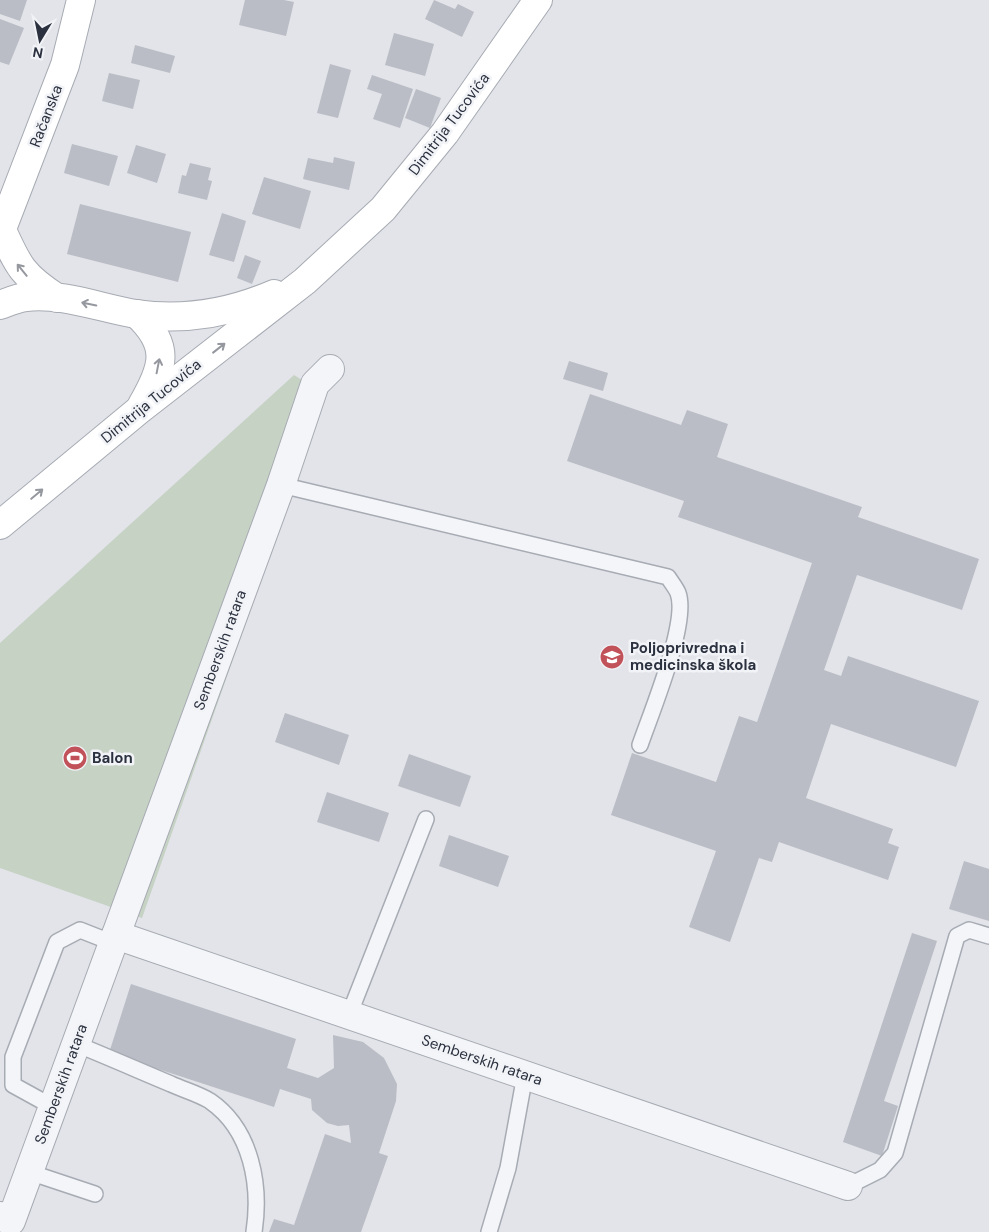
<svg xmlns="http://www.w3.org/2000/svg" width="989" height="1232" viewBox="0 0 989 1232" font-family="'DM Sans',sans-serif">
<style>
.green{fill:#c6d2c4}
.building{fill:#babdc5}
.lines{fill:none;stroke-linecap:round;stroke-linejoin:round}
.lane-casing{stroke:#a7abb3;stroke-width:18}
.street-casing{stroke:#a7abb3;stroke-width:30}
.secondary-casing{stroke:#a7abb3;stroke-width:30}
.lane{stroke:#f4f5f8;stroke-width:15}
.street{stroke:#f4f5f8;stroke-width:28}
.secondary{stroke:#fff;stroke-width:28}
.oneway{stroke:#95989f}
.labels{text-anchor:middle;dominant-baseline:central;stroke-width:5;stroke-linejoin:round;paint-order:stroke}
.street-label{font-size:15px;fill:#2b313f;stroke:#f1f3f7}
.poi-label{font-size:15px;font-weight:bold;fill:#2b313f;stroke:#f1f3f7;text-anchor:start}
</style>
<rect width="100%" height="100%" fill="#e2e4e9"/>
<polygon class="green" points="294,375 326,395 142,918 0,868 0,643"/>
<g class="building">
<polygon points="0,0 27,0 20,21 0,14"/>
<polygon points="245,0 284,0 294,2 286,36 239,25"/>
<polygon points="434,0 455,9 458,4 474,12 462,37 425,19"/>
<polygon points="0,19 24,28 9,65 0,62"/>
<polygon points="394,33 434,44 425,76 385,65"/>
<polygon points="135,45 175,56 170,73 131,63"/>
<polygon points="330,64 351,70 338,118 317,113"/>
<polygon points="109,73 140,80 133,109 102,101"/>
<polygon points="372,75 413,89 400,128 373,119 382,94 367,89"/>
<polygon points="416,89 441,98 430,128 405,118"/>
<polygon points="72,144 118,156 109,186 64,173"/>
<polygon points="136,145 166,154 157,183 127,173"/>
<polygon points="334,157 355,162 349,190 303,179 308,158 333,163"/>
<polygon points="190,163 211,168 208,180 212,181 207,200 178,193 182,175 186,176"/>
<polygon points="264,177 311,191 300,229 252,214"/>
<polygon points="80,204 191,232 178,282 67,254"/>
<polygon points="222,213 246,221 234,262 209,255"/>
<polygon points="245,255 261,261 252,284 237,278"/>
<polygon points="569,361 608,373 603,391 563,379"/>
<polygon points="590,394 681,425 687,410 728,424 717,457 862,507 858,517 979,559 962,610 857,575 824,670 841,676 848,656 979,701 956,767 831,724 806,798 893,829 888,843 899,847 888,880 779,842 772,862 759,858 730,942 689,927 716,851 611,815 632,753 716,782 739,716 757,722 812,563 678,517 684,501 567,461"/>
<polygon points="285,713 349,735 339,765 275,742"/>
<polygon points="409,754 471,776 460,807 398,786"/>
<polygon points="327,792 389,813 379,842 317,822"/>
<polygon points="449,835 509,856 498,887 439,866"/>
<polygon points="964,861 989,869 989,921 949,909"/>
<polygon points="912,933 937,941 884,1101 898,1106 882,1156 843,1142"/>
<polygon points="131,984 296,1039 287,1068 318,1078 334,1068 333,1035 363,1042 384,1058 397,1084 396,1101 379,1153 388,1156 361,1232 269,1232 274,1219 294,1225 325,1134 351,1143 349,1125 338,1126 327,1123 312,1110 311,1099 280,1089 274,1107 109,1053"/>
</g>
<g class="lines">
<defs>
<g id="lane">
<path d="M281 485 668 577C671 582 676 588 678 593 689 622 651 713 640 745"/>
<polyline points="349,1015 426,819"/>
<path d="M76 1044C108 1057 140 1071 171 1084 184 1090 199 1094 210 1101 252 1130 261 1186 254 1232"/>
<polyline points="53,1107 13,1085 13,1057 57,942 80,930 113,943"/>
<polyline points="29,1172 95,1194"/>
<polyline points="848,1186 880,1170 895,1153 957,936 969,930 989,936"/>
<polyline points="489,1232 508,1168 525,1075"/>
</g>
<g id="street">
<polyline points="116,935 848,1186"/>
<polyline points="0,1216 11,1221 281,485 315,384 330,369"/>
</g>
<g id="secondary">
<path d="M2 230C18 266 23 276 57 298"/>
<polyline points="0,234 65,65 81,0"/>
<path d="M0 305C8 302 17 298 26 297 63 293 100 308 136 314 184 321 230 313 274 294"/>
<path d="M137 314C171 346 164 367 142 405"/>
<polyline points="0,525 139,410 305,281 383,209 445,133 538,0"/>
</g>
</defs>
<use href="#lane" class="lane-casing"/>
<use href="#street" class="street-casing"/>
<use href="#secondary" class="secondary-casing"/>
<use href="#lane" class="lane"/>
<use href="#street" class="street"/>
<use href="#secondary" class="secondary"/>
</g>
<defs><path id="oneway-shaft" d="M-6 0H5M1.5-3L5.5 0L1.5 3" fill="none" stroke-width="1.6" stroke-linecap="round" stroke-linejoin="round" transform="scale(1.25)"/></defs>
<g class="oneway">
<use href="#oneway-shaft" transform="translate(22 270) rotate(-129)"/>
<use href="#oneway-shaft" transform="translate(89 304) rotate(-168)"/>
<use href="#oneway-shaft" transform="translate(219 348) rotate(-38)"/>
<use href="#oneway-shaft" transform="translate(158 366) rotate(-79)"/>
<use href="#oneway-shaft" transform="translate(37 494) rotate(-40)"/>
</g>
<defs>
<symbol id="school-disc" viewBox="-11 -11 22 22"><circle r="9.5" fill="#c2525a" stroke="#f1f3f7"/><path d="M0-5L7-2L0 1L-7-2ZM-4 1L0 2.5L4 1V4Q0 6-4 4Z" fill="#fff"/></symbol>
<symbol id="stadium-disc" viewBox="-11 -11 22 22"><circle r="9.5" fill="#c2525a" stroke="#f1f3f7"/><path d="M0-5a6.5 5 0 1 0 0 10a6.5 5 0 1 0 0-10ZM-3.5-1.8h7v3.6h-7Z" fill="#fff"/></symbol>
</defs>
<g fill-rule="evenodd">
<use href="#school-disc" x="598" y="643" width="28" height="28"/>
<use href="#stadium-disc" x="61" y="744" width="28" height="28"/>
</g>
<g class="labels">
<g class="street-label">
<text transform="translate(46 116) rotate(-69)">Račanska</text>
<text transform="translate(449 124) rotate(-53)">Dimitrija Tucovića</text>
<text transform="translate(151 401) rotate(-39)">Dimitrija Tucovića</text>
<text transform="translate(220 650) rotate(-70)">Semberskih ratara</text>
<text transform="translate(482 1060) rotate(19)">Semberskih ratara</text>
<text transform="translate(61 1084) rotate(-70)">Semberskih ratara</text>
</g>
<g class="poi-label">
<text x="630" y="648">Poljoprivredna i<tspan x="630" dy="17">medicinska škola</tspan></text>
<text x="92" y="758">Balon</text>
</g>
</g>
<g transform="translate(40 40) rotate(190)" stroke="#f1f3f7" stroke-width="4" paint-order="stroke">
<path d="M0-4L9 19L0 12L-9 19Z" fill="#2b313f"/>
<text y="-8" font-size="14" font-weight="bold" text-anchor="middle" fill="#2b313f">N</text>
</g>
</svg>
